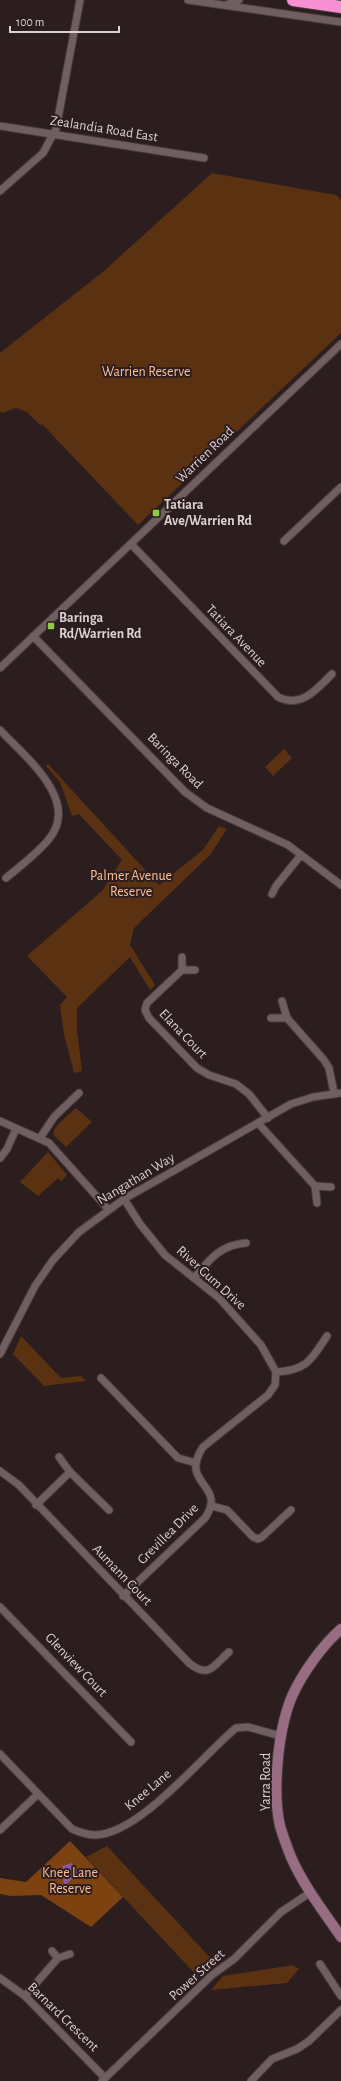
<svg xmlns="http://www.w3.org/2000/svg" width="341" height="2081" viewBox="0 0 341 2081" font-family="'Alegreya Sans',sans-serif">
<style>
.green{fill:#5a3212}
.forest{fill:#7c4310}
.water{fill:#8c569f}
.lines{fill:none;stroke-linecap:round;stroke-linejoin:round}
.street-casing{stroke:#473b3d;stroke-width:9}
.secondary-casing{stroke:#473b3d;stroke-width:12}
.highway-casing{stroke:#473b3d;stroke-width:14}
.street{stroke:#705e61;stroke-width:7}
.secondary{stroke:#986d83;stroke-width:10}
.highway{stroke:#f690d3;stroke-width:12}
.poi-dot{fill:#8dce44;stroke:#2c1d1f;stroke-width:1.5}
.labels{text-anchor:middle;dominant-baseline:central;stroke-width:4;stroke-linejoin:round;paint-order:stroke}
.street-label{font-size:14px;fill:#dbd0d2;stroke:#2c1d1f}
.park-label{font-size:14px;fill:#fdbf93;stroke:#2c1d1f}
.poi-label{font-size:14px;font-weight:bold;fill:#dbd0d2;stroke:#2c1d1f;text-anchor:start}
</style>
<rect width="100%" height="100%" fill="#2c1d1f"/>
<g class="green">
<polygon points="212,173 336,195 341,200 341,333 138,525 42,424 40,425 27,412 16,408 2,413 0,411 0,353 105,270"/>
<polygon points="284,749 292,758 273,776 265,767"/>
<polygon points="48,764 159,885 203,850 219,826 227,829 210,855 134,928 130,945 155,985 150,990 130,957 77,1008 77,1031 82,1071 74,1073 64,1034 60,1005 67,997 27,956 102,891 122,860 79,814 72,816 60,782 46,766"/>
<path d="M76 1108 92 1122 66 1147C63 1143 56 1139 54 1135 51 1127 71 1113 76 1108Z"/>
<polygon points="48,1152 67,1175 61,1181 58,1178 38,1196 20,1182"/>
<polygon points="21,1336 61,1378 81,1376 86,1381 44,1386 13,1354"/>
<polygon points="107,1846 214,1962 198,1977 86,1857"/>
<polygon points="293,1965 299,1969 287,1983 211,1990 223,1976"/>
</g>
<polygon class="forest" points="70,1841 123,1897 91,1927 41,1895 11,1896 0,1894 0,1878 26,1882"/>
<polygon class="water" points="72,1863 74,1870 79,1870 79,1873 65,1885 63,1881 65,1874 62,1866"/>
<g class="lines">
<defs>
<g id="street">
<polyline points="188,0 341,22"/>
<polyline points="226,5 239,0"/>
<polyline points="0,126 204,158"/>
<polyline points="0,191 43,153 56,129 80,0"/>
<polyline points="284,541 341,487"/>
<path d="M131 544 278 697C301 709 317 689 332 674"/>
<polyline points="33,636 185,792 207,808 288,845 341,885"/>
<polyline points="0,668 341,344"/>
<path d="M0 730C24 756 81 800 49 839 37 854 20 866 6 878"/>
<polyline points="272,894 276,886 301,855"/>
<polyline points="182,957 182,970 195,970"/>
<polyline points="182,970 147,1003 145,1010 149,1018 197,1068 209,1075 236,1084 249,1094 268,1118"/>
<polyline points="271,1018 287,1018 282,1001"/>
<polyline points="287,1018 324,1060 329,1068 334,1093"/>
<polyline points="0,1121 49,1143 108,1209"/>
<polyline points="258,1123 315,1186"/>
<polyline points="40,1138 54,1117 79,1093"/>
<polyline points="0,1158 7,1149 16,1129"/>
<polyline points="317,1203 315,1186 331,1187"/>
<path d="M194 1278C210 1259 220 1245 246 1243"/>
<polyline points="0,1354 35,1286 53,1260 79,1232 124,1199 291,1104 313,1097 341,1093"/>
<path d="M276 1372C307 1370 311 1360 327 1336"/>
<polyline points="101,1378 178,1458 196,1463"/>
<polyline points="59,1457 70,1472 109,1510"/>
<path d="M0 1471 19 1485 189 1663C209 1679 213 1666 229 1652"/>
<polyline points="36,1505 70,1472"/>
<polyline points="212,1506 227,1510 253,1537 258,1539 262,1537 291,1510"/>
<path d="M123 1596 205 1518C228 1484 178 1485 203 1447L268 1395 275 1385 276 1372 261 1345 219 1298 165 1255 140 1224 124 1199"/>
<polyline points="0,1607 131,1742"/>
<path d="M0 1754 72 1829C79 1832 87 1835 95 1835 140 1834 202 1756 236 1728L248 1727 281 1736"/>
<polyline points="0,1830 38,1794"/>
<polyline points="52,1951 58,1958"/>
<polyline points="320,1964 341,1996"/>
<polyline points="0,1978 25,1996 105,2078"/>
<polyline points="25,1996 58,1958 70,1954"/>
<polyline points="102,2081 212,1975 234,1959 281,1912 311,1892"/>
<polyline points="251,2081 272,2059 297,2049 309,2041 341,2010"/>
</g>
<path id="secondary" d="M341 1629C322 1646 304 1671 293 1694 278 1727 272 1791 280 1826 283 1836 287 1847 291 1857 303 1885 324 1912 341 1937"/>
<polyline id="highway" points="293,0 341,7"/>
</defs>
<use href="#street" class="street-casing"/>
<use href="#secondary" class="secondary-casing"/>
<use href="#highway" class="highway-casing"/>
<use href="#street" class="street"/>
<use href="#secondary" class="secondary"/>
<use href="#highway" class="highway"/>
</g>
<g class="poi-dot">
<rect x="152" y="509" width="8" height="8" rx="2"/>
<rect x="47" y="622" width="8" height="8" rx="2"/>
</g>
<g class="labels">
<g class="street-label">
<text transform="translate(104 129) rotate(9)">Zealandia Road East</text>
<text transform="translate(205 455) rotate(-44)">Warrien Road</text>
<text transform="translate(236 636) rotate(46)">Tatiara Avenue</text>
<text transform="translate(175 761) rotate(45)">Baringa Road</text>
<text transform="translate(183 1034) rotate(46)">Elana Court</text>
<text transform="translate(136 1179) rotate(-31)">Nangathan Way</text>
<text transform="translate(211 1278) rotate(42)">River Gum Drive</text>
<text transform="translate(168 1534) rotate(-45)">Grevillea Drive</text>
<text transform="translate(122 1575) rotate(46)">Aumann Court</text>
<text transform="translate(76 1665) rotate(46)">Glenview Court</text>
<text transform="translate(266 1782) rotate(-90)">Yarra Road</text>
<text transform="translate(148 1790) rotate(-40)">Knee Lane</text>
<text transform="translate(197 1975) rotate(-42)">Power Street</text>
<text transform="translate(63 2017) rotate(44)">Barnard Crescent</text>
</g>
<g class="park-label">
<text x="146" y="372">Warrien Reserve</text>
<text x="131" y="876">Palmer Avenue<tspan x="131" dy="16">Reserve</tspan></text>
<text x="70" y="1873">Knee Lane<tspan x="70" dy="16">Reserve</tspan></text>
</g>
<g class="poi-label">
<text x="164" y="505">Tatiara<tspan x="164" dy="16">Ave/Warrien Rd</tspan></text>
<text x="59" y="618">Baringa<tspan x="59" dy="16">Rd/Warrien Rd</tspan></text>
</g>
</g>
<path d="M10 26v6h109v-6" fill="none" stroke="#dbd0d2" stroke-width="2"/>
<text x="16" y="26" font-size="12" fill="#dbd0d2" stroke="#2c1d1f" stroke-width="3" paint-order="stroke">100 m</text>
</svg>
